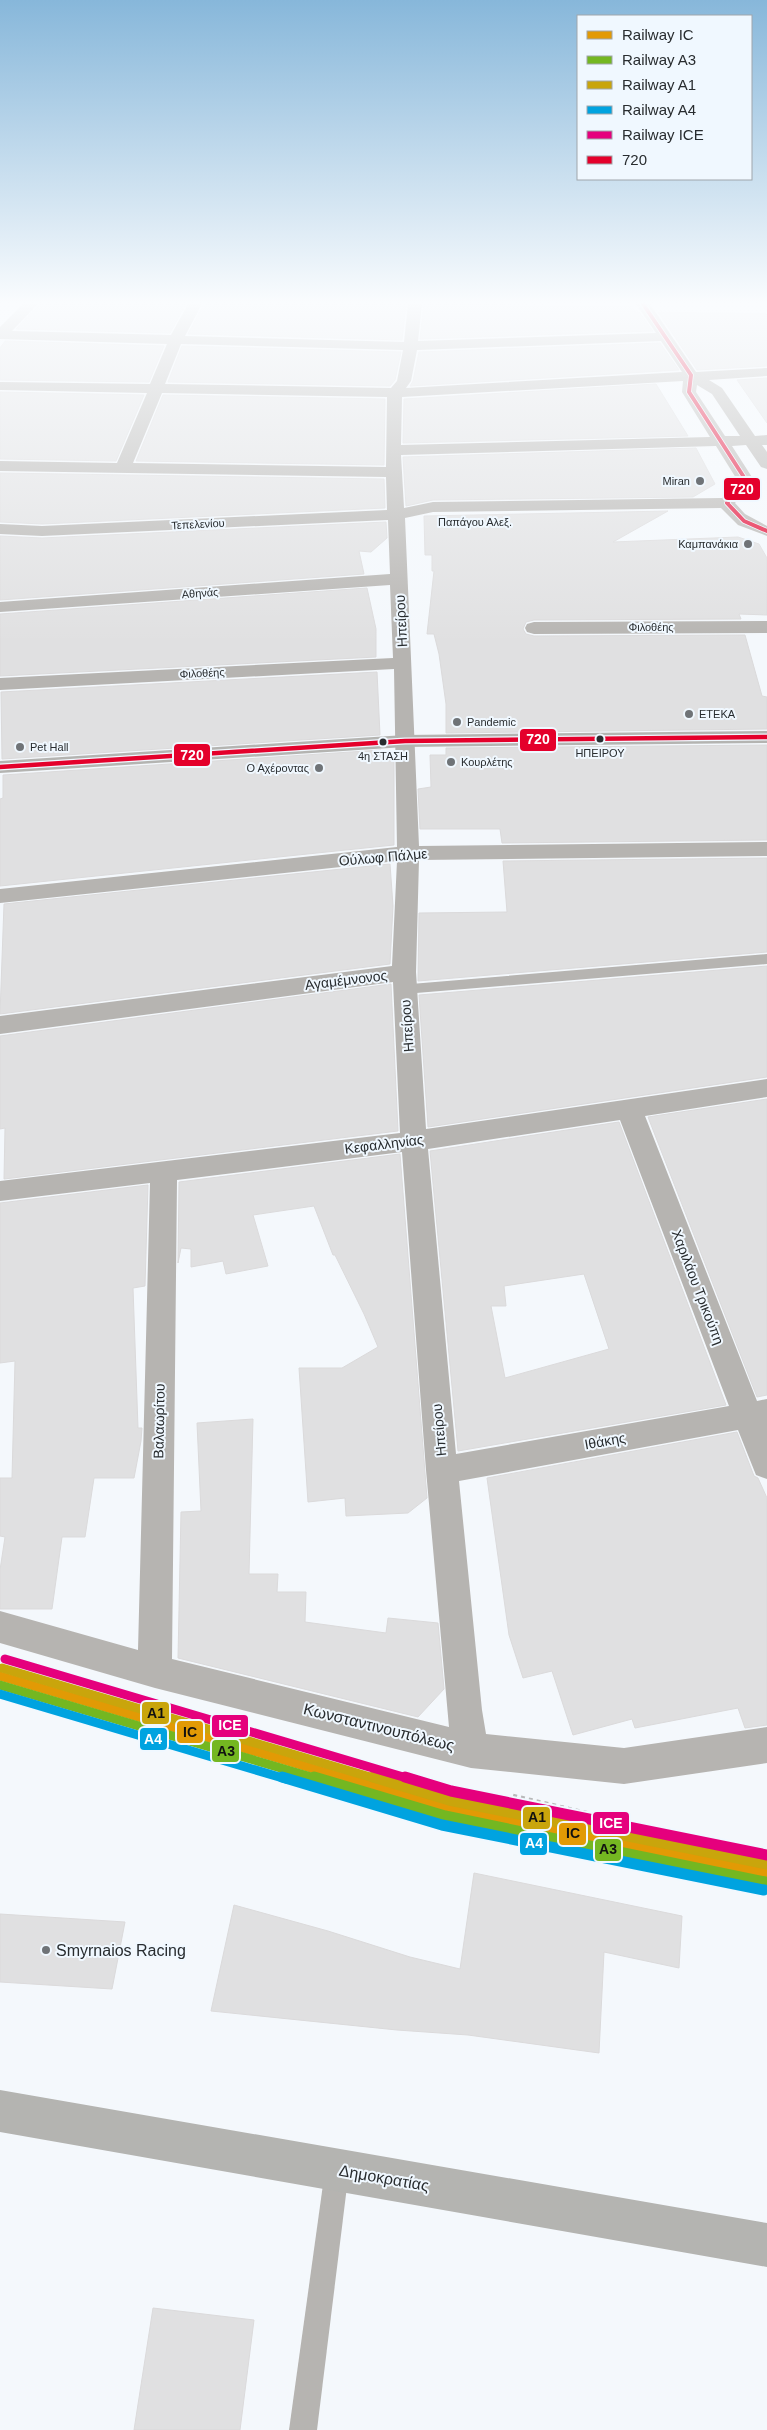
<svg xmlns="http://www.w3.org/2000/svg" width="767" height="2430" viewBox="0 0 767 2430" font-family="Helvetica,sans-serif">
<style>
.building{fill:#e0e0e1;stroke:#dbdadb;fill-rule:evenodd}
.lines{fill:none;stroke-linecap:round;stroke-linejoin:round}
.path{stroke:#b8b9b9;stroke-width:4.5;stroke-dasharray:4 4;stroke-linecap:butt}
.lane{fill:#b6b4b1;fill-rule:evenodd}
.street{fill:#b6b4b1;fill-rule:evenodd}
.secondary{fill:#b4b4b1;fill-rule:evenodd}
.bus-1-far1-casing{stroke:#f0f8ff;stroke-width:5.5}
.bus-1-casing{stroke:#f0f8ff;stroke-width:7}
.bus-1-far1{stroke:#e4002b;stroke-width:4}
.bus-1{stroke:#e4002b;stroke-width:4.5}
.rail-1-far1-casing{stroke:#f0f8ff;stroke-width:12}
.rail-1-casing{stroke:#f0f8ff;stroke-width:15}
.rail-2-far1-casing{stroke:#f0f8ff;stroke-width:12}
.rail-2-casing{stroke:#f0f8ff;stroke-width:15}
.rail-3-far1-casing{stroke:#f0f8ff;stroke-width:12}
.rail-3-casing{stroke:#f0f8ff;stroke-width:15}
.rail-4-far1-casing{stroke:#f0f8ff;stroke-width:12}
.rail-4-casing{stroke:#f0f8ff;stroke-width:15}
.rail-5-far1-casing{stroke:#f0f8ff;stroke-width:12}
.rail-5-casing{stroke:#f0f8ff;stroke-width:15}
.rail-1-far1{stroke:#e29a05;stroke-width:9}
.rail-1{stroke:#e29a05;stroke-width:11}
.rail-2-far1{stroke:#74b721;stroke-width:9}
.rail-2{stroke:#74b721;stroke-width:11}
.rail-3-far1{stroke:#c9a50c;stroke-width:9}
.rail-3{stroke:#c9a50c;stroke-width:11}
.rail-4-far1{stroke:#00a3e0;stroke-width:9}
.rail-4{stroke:#00a3e0;stroke-width:11}
.rail-5-far1{stroke:#e5007d;stroke-width:9}
.rail-5{stroke:#e5007d;stroke-width:11}
.poi-dot{fill:#6f7377;stroke:#f0f8ff;stroke-width:2}
.bus-dot{fill:#282c2f;stroke:#f0f8ff;stroke-width:2}
.labels{text-anchor:middle;dominant-baseline:central;stroke-width:4;stroke-linejoin:round;paint-order:stroke}
.far-poi-label{font-size:11px;fill:#282c2f;stroke:#f0f8ff;text-anchor:start}
.far-street-label{font-size:11px;fill:#282c2f;stroke:#f0f8ff}
.far-bus-label{font-size:11px;fill:#282c2f;stroke:#f0f8ff}
.street-label{font-size:14px;fill:#282c2f;stroke:#f0f8ff}
.near-street-label{font-size:16px;fill:#282c2f;stroke:#f0f8ff}
.near-poi-label{font-size:16px;fill:#282c2f;stroke:#f0f8ff;text-anchor:start}
.line-badge{stroke:#f0f8ff;stroke-width:2}
.badge-label{font-size:14px;text-anchor:middle;font-weight:bold;fill:#fff}
.pale-badge-label{font-size:14px;text-anchor:middle;font-weight:bold;fill:#111}
</style>
<rect width="100%" height="100%" fill="#f4f8fc"/>
<g class="building">
<polygon points="40,304 186,304 170,333 16,329"/>
<polygon points="204,304 406,304 402,340 188,334"/>
<polygon points="424,304 631,306 635,312 639,312 653,331 420,339"/>
<polygon points="658,312 767,314 767,366 697,370"/>
<polygon points="5,341 164,346 149,382 0,380 0,348"/>
<polygon points="660,343 679,370 410,386 413,381 419,352"/>
<polygon points="182,346 401,352 395,380 390,386 168,382"/>
<polygon points="767,378 767,423 737,380"/>
<polygon points="656,384 688,436 403,443 404,399"/>
<polygon points="0,392 144,395 116,461 0,459"/>
<polygon points="163,395 385,399 384,465 136,461"/>
<polygon points="696,448 715,484 693,497 433,500 406,506 403,457"/>
<polygon points="0,473 384,479 385,508 42,524 0,522"/>
<polygon points="668,511 613,542 738,537 759,544 767,558 767,615 739,614 741,619 534,620 526,622 523,629 526,634 534,636 745,635 762,696 767,697 767,729 446,733 446,704 439,654 434,634 427,634 434,571 432,571 432,555 425,555 424,516"/>
<polygon points="386,522 387,538 371,552 359,551 364,574 0,600 0,536 42,538"/>
<polygon points="367,588 376,629 376,657 0,676 0,614"/>
<polygon points="377,672 380,735 2,759 1,692"/>
<polygon points="767,745 767,840 502,843 500,829 420,829 418,789 431,787 430,755 446,755 446,748"/>
<polygon points="381,750 382,757 394,756 394,845 0,886 0,799 3,798 3,775"/>
<polygon points="767,858 767,952 418,981 419,913 507,912 503,861"/>
<polygon points="390,864 393,906 390,964 0,1014 4,904"/>
<polygon points="767,966 767,1077 428,1127 419,995"/>
<polygon points="391,984 398,1131 4,1179 5,1128 0,1129 0,1036"/>
<polygon points="767,1099 767,1395 757,1397 648,1117"/>
<path d="M619 1122 726 1405 458 1451 430 1151ZM584 1274 609 1349 505 1378 491 1306H506L504 1286Z"/>
<polygon points="400,1154 427,1498 408,1513 346,1516 345,1498 308,1502 299,1368 342,1368 378,1347 364,1314 335,1255 333,1255 314,1206 253,1215 268,1266 226,1274 223,1261 191,1267 191,1249 181,1248 178,1263 179,1182"/>
<polygon points="148,1185 145,1286 133,1288 138,1428 142,1428 141,1441 134,1478 94,1478 85,1537 62,1537 52,1609 0,1609 0,1570 5,1537 0,1536 0,1478 12,1478 15,1361 0,1363 0,1203"/>
<polygon points="253,1419 249,1574 278,1574 277,1592 306,1592 305,1622 386,1633 388,1618 438,1623 444,1689 418,1717 178,1658 181,1512 201,1511 197,1423"/>
<polygon points="737,1432 754,1476 758,1478 767,1498 767,1725 745,1728 738,1708 635,1728 632,1719 573,1735 552,1671 523,1678 509,1635 487,1478"/>
<polygon points="474,1873 682,1916 679,1968 604,1952 599,2053 468,2035 397,2030 211,2011 234,1905 328,1931 410,1957 460,1969"/>
<polygon points="0,1914 125,1922 112,1989 0,1982"/>
<polygon points="153,2308 254,2320 240,2430 134,2430"/>
</g>
<g class="lines">
<polyline class="path" points="513,1796 767,1855"/>
<g class="lane">
<polygon points="767,954 767,964 404,994 397,989 397,980 404,975 409,977 411,984"/>
<polygon points="337,2158 346,2161 349,2170 317,2430 289,2430 325,2170 328,2161"/>
</g>
<g class="street">
<path d="M23 304H38L12 331 171 335 188 304H202L185 336 404 342 408 304H422L418 341 656 333 636 304H650L696 372 767 368V376L709 380 722 388 755 436 767 435V445H762L767 452V469L761 467 746 445 732 446 757 485 755 488 747 489 735 503 745 514 767 526V536L738 525 721 508 433 512 405 518 419 846 767 842V856L419 860 416 972 426 1129 767 1079V1097L645 1116 757 1401 767 1399V1479L756 1475 738 1430 459 1481 482 1710 486 1734 624 1748 767 1727V1763L624 1784 471 1768 155 1688 0 1643V1611L138 1650 150 1183 0 1201V1181L400 1133 393 982 0 1034V1016L392 966 397 861 0 903V889L397 847 394 669 0 690V678L393 658 390 585 0 612V602L390 574 388 520 42 536 0 534V524L42 526 387 510 386 477 0 471V461L117 463 147 393 0 390V382L150 384 167 344 0 339V327ZM661 341 682 372 406 388 411 381 417 350ZM181 344 403 350 397 381 391 388 165 384ZM683 381 682 392 710 437 401 445 402 397ZM697 385 712 394 740 436H725L696 392ZM162 393 387 397 386 467 133 463ZM716 446 741 486 728 489 722 498 433 502 404 508 401 455ZM620 1120 729 1406 456 1454 428 1149ZM402 1152 426 1470 449 1727 172 1659 177 1180Z"/>
<polygon points="767,621 767,633 534,634 527,632 525,628 527,624 534,622"/>
</g>
<g class="secondary">
<polygon points="767,731 767,743 405,747 0,773 0,761 405,735"/>
<polygon points="0,2090 767,2223 767,2267 0,2132"/>
</g>
<defs>
<polyline id="bus-1-far1" points="643,304 691,375 689,392 749,485 734,493 727,503 744,521 767,531"/>
<polyline id="bus-1" points="0,767 405,741 767,737"/>
</defs>
<use href="#bus-1-far1" class="bus-1-far1-casing"/>
<use href="#bus-1" class="bus-1-casing"/>
<use href="#bus-1-far1" class="bus-1-far1"/>
<use href="#bus-1" class="bus-1"/>
<defs>
<polyline id="rail-1-far1" points="0,1676 348,1779"/>
<polyline id="rail-1" points="344,1777 447,1808 767,1873"/>
<polyline id="rail-2-far1" points="0,1685 318,1779"/>
<polyline id="rail-2" points="314,1777 445,1816 765,1882"/>
<polyline id="rail-3-far1" points="2,1668 377,1779"/>
<polyline id="rail-3" points="373,1777 449,1800 767,1864"/>
<polyline id="rail-4-far1" points="0,1694 286,1779"/>
<polyline id="rail-4" points="282,1777 442,1825 764,1890"/>
<polyline id="rail-5-far1" points="5,1659 410,1779"/>
<polyline id="rail-5" points="405,1777 451,1791 767,1855"/>
</defs>
<use href="#rail-1-far1" class="rail-1-far1-casing"/>
<use href="#rail-1" class="rail-1-casing"/>
<use href="#rail-2-far1" class="rail-2-far1-casing"/>
<use href="#rail-2" class="rail-2-casing"/>
<use href="#rail-3-far1" class="rail-3-far1-casing"/>
<use href="#rail-3" class="rail-3-casing"/>
<use href="#rail-4-far1" class="rail-4-far1-casing"/>
<use href="#rail-4" class="rail-4-casing"/>
<use href="#rail-5-far1" class="rail-5-far1-casing"/>
<use href="#rail-5" class="rail-5-casing"/>
<use href="#rail-1-far1" class="rail-1-far1"/>
<use href="#rail-1" class="rail-1"/>
<use href="#rail-2-far1" class="rail-2-far1"/>
<use href="#rail-2" class="rail-2"/>
<use href="#rail-3-far1" class="rail-3-far1"/>
<use href="#rail-3" class="rail-3"/>
<use href="#rail-4-far1" class="rail-4-far1"/>
<use href="#rail-4" class="rail-4"/>
<use href="#rail-5-far1" class="rail-5-far1"/>
<use href="#rail-5" class="rail-5"/>
</g>
<linearGradient id="sky" x2="0" y2="1"><stop stop-color="#87b7da"/><stop offset="0.47" stop-color="#fafcfe"/><stop offset="1" stop-color="#fafcfe" stop-opacity="0"/></linearGradient>
<rect width="767" height="644" fill="url(#sky)"/>
<g class="poi-dot">
<circle cx="700" cy="481" r="5"/>
<circle cx="748" cy="544" r="5"/>
<circle cx="689" cy="714" r="5"/>
<circle cx="457" cy="722" r="5"/>
<circle cx="20" cy="747" r="5"/>
<circle cx="451" cy="762" r="5"/>
<circle cx="319" cy="768" r="5"/>
<circle cx="46" cy="1950" r="5"/>
</g>
<g class="bus-dot">
<circle cx="600" cy="739" r="4.5"/>
<circle cx="383" cy="742" r="4.5"/>
</g>
<g class="labels">
<g class="far-poi-label">
<text x="690" y="481" text-anchor="end">Miran</text>
<text x="738" y="544" text-anchor="end">Καμπανάκια</text>
<text x="699" y="714">ΕΤΕΚΑ</text>
<text x="467" y="722">Pandemic</text>
<text x="30" y="747">Pet Hall</text>
<text x="461" y="762">Κουρλέτης</text>
<text x="309" y="768" text-anchor="end">Ο Αχέροντας</text>
</g>
<g class="far-street-label">
<text x="475" y="522">Παπάγου Αλεξ.</text>
<text transform="translate(198 524) rotate(-3)">Τεπελενίου</text>
<text transform="translate(200 593) rotate(-4)">Αθηνάς</text>
<text x="651" y="627">Φιλοθέης</text>
<text transform="translate(202 673) rotate(-3)">Φιλοθέης</text>
</g>
<g class="far-bus-label">
<text x="600" y="753">ΗΠΕΙΡΟΥ</text>
<text x="383" y="756">4η ΣΤΑΣΗ</text>
</g>
<g class="street-label">
<text transform="translate(401 621) rotate(-93)">Ηπείρου</text>
<text transform="translate(383 857) rotate(-5)">Ούλωφ Πάλμε</text>
<text transform="translate(346 980) rotate(-7)">Αγαμέμνονος</text>
<text transform="translate(407 1026) rotate(-94)">Ηπείρου</text>
<text transform="translate(384 1144) rotate(-7)">Κεφαλληνίας</text>
<text transform="translate(698 1287) rotate(69)">Χαριλάου Τρικούπη</text>
<text transform="translate(159 1421) rotate(-89)">Βαλαωρίτου</text>
<text transform="translate(439 1430) rotate(-95)">Ηπείρου</text>
<text transform="translate(605 1441) rotate(-10)">Ιθάκης</text>
</g>
<g class="near-street-label">
<text transform="translate(379 1727) rotate(14)">Κωνσταντινουπόλεως</text>
<text transform="translate(384 2178) rotate(10)">Δημοκρατίας</text>
</g>
<g class="near-poi-label">
<text x="56" y="1950">Smyrnaios Racing</text>
</g>
</g>
<g class="line-badge">
<rect x="723" y="477" width="38" height="24" rx="5" fill="#e4002b"/>
<rect x="519" y="728" width="38" height="24" rx="5" fill="#e4002b"/>
<rect x="173" y="743" width="38" height="24" rx="5" fill="#e4002b"/>
<rect x="141" y="1701" width="29" height="24" rx="5" fill="#c9a50c"/>
<rect x="211" y="1714" width="38" height="24" rx="5" fill="#e5007d"/>
<rect x="176" y="1720" width="28" height="24" rx="5" fill="#e29a05"/>
<rect x="139" y="1727" width="29" height="24" rx="5" fill="#00a3e0"/>
<rect x="211" y="1739" width="29" height="24" rx="5" fill="#74b721"/>
<rect x="522" y="1806" width="29" height="24" rx="5" fill="#c9a50c"/>
<rect x="592" y="1811" width="38" height="24" rx="5" fill="#e5007d"/>
<rect x="558" y="1822" width="29" height="24" rx="5" fill="#e29a05"/>
<rect x="519" y="1832" width="29" height="24" rx="5" fill="#00a3e0"/>
<rect x="594" y="1838" width="28" height="24" rx="5" fill="#74b721"/>
</g>
<g class="badge-label">
<text x="742" y="494">720</text>
<text x="538" y="744">720</text>
<text x="192" y="760">720</text>
<text x="230" y="1730">ICE</text>
<text x="153" y="1744">A4</text>
<text x="611" y="1828">ICE</text>
<text x="534" y="1848">A4</text>
</g>
<g class="pale-badge-label">
<text x="156" y="1718">A1</text>
<text x="190" y="1737">IC</text>
<text x="226" y="1756">A3</text>
<text x="537" y="1822">A1</text>
<text x="573" y="1838">IC</text>
<text x="608" y="1854">A3</text>
</g>
<rect x="577" y="15" width="175" height="165" fill="#f0f8ff" stroke="#a0a6ac"/>
<rect x="587" y="31" width="25" height="8" fill="#e29a05" stroke="#a0a6ac"/>
<text x="622" y="40" font-size="15" fill="#282c2f">Railway IC</text>
<rect x="587" y="56" width="25" height="8" fill="#74b721" stroke="#a0a6ac"/>
<text x="622" y="65" font-size="15" fill="#282c2f">Railway A3</text>
<rect x="587" y="81" width="25" height="8" fill="#c9a50c" stroke="#a0a6ac"/>
<text x="622" y="90" font-size="15" fill="#282c2f">Railway A1</text>
<rect x="587" y="106" width="25" height="8" fill="#00a3e0" stroke="#a0a6ac"/>
<text x="622" y="115" font-size="15" fill="#282c2f">Railway A4</text>
<rect x="587" y="131" width="25" height="8" fill="#e5007d" stroke="#a0a6ac"/>
<text x="622" y="140" font-size="15" fill="#282c2f">Railway ICE</text>
<rect x="587" y="156" width="25" height="8" fill="#e4002b" stroke="#a0a6ac"/>
<text x="622" y="165" font-size="15" fill="#282c2f">720</text>
</svg>
